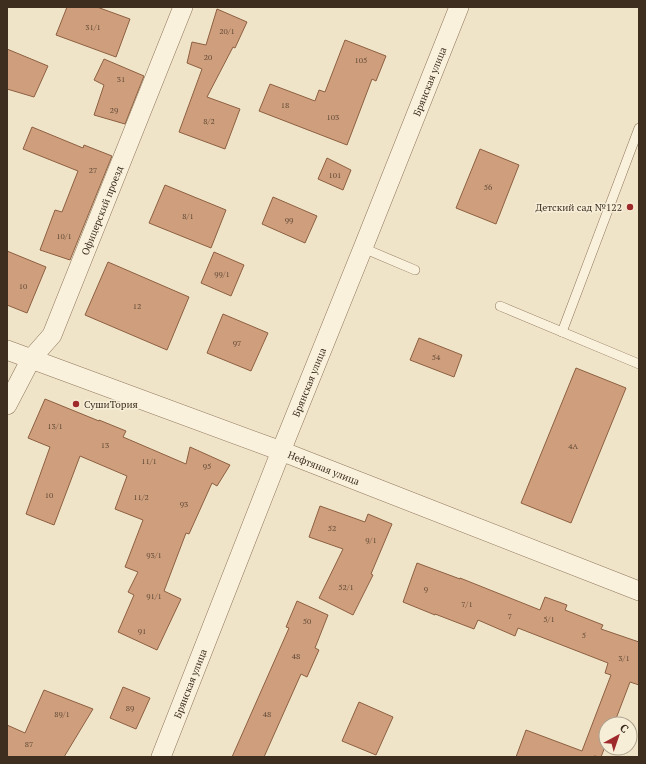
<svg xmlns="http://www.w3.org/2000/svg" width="646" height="764" viewBox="0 0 646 764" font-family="'PT Serif',serif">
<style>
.building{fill:#cf9f7d;stroke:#8d5f41}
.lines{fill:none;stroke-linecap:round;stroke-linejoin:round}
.service-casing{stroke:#8d765c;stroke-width:10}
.minor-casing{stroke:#8d765c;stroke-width:20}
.service{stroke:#faf1dc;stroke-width:9}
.minor{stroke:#faf1dc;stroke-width:19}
.poi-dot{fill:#9e2a2b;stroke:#f7eed8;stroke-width:1.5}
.labels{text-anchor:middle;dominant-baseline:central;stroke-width:3;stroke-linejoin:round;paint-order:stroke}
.number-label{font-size:8px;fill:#624a37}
.street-label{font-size:10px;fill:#3d2e20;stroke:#f7eed8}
.poi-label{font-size:10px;fill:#3d2e20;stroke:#f7eed8;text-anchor:end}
</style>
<rect width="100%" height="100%" fill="#f0e4c8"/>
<g class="building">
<polygon points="67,7 97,7 130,19 116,57 56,35"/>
<polygon points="217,9 247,22 235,48 233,47 207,97 240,109 225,149 179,132 202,69 187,63 192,42 206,45"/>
<polygon points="345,40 386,56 376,81 372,79 347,145 259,111 270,84 315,101 319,90 325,92"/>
<polygon points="7,49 48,66 34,97 7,89"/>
<polygon points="104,59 144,76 125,124 94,115 104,85 94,80"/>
<polygon points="32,127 83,148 84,145 112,156 70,260 40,250 55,210 62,212 78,171 23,149"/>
<polygon points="480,149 519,165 496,224 456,208"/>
<polygon points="327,158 351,170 343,190 318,179"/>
<polygon points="165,185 226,210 211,248 149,223"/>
<polygon points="273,197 317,216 305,243 262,224"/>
<polygon points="7,251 46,267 27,313 7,305"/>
<polygon points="214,252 244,265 231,296 201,283"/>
<polygon points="108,262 189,297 167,350 85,315"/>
<polygon points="223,314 268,333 251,371 207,353"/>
<polygon points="419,338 462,355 454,377 410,360"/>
<polygon points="576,368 626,388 571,523 521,503"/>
<polygon points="45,399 99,421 99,420 126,431 123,437 186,464 190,447 230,465 217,486 212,483 189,534 186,533 164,591 181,599 157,650 118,632 134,595 128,592 138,572 125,567 143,520 115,509 127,476 80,456 54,525 26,514 50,447 28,438"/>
<polygon points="320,506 365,522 368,514 392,524 371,574 373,575 353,615 319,598 343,549 309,537"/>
<polygon points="417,563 460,579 460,578 540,610 545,597 567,605 565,610 603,625 601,629 639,642 639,685 630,682 614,724 606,724 606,744 601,757 594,756 594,757 516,757 526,730 582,751 611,675 605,673 608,663 518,628 515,636 478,620 474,629 435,614 435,615 403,602"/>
<polygon points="297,601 328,615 315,648 319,650 307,677 301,674 264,757 232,757 289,628 286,627"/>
<polygon points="123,687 150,698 136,729 110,718"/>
<polygon points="44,690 93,709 64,757 7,757 7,725 25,733"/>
<polygon points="359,702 393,717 376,755 342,741"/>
</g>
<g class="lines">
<defs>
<g id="service">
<polyline points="363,248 415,270"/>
<polyline points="500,306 639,364"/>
<polyline points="562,332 639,128"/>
</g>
<g id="minor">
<path id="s1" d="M7 350 281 451 639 591"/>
<path id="s2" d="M7 405 31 359 52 335 183 7"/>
<path id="s3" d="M161 757 281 451 363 248 459 7"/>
</g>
</defs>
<use href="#service" class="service-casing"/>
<use href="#minor" class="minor-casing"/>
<use href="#service" class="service"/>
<use href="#minor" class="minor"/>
</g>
<g class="poi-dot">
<circle cx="630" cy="207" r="4"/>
<circle cx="76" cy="404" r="4"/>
</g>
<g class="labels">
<g class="number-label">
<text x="93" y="27">31/1</text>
<text x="227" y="31">20/1</text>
<text x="208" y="57">20</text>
<text x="361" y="60">105</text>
<text x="121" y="79">31</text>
<text x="285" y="105">18</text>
<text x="114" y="110">29</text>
<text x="333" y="117">103</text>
<text x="209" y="121">8/2</text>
<text x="93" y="170">27</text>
<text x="335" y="175">101</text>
<text x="488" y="187">56</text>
<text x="188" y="216">8/1</text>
<text x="289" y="220">99</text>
<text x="64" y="236">10/1</text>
<text x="222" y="274">99/1</text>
<text x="23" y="286">10</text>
<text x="137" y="306">12</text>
<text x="237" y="343">97</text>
<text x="436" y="357">54</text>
<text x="55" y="426">13/1</text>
<text x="105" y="445">13</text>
<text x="573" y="446">4А</text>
<text x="149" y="461">11/1</text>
<text x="207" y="466">95</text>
<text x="49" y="495">10</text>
<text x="141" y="497">11/2</text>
<text x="184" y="504">93</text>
<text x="332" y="528">52</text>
<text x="371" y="540">9/1</text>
<text x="154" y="555">93/1</text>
<text x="346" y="587">52/1</text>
<text x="426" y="589">9</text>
<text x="154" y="596">91/1</text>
<text x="467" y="604">7/1</text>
<text x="510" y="616">7</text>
<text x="549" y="619">5/1</text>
<text x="307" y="621">50</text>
<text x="142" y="631">91</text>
<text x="584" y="635">5</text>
<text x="296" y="656">48</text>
<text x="624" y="658">3/1</text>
<text x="130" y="708">89</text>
<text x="62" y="714">89/1</text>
<text x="267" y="714">48</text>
<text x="29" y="744">87</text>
</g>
<g class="street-label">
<text stroke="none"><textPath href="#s3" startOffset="727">Брянская улица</textPath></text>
<text stroke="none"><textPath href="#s2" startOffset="218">Офицерский проезд</textPath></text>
<text stroke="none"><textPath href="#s3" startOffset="403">Брянская улица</textPath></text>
<text stroke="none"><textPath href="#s1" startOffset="338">Нефтяная улица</textPath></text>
<text stroke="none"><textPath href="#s3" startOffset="79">Брянская улица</textPath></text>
</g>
<g class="poi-label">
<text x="622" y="207">Детский сад №122</text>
<text x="84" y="404" text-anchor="start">СушиТория</text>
</g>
</g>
<rect width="646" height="764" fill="none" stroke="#3d2e20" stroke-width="16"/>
<g transform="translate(618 736) rotate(40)"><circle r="19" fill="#f7eed8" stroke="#ada18e"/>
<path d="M0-3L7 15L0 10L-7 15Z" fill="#9e2a2b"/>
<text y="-6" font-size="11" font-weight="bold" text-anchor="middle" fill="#3d2e20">С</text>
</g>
</svg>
